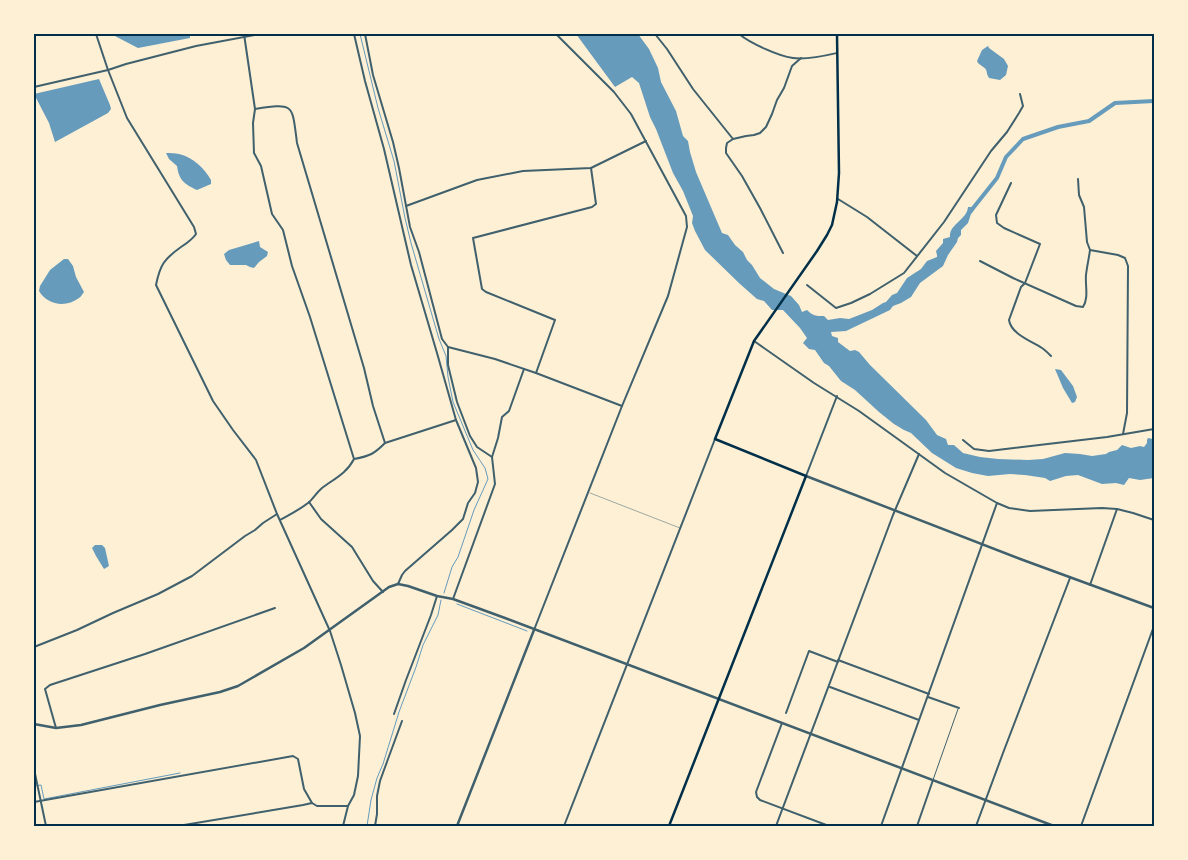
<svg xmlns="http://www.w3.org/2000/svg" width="1188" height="860" viewBox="0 0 1188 860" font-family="'Exo 2',sans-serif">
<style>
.water{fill:#669bbc}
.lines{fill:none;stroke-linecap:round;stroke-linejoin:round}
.stream{stroke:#669bbc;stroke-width:1}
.canal{stroke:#669bbc;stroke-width:4}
.service{stroke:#3f606c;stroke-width:0.5}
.pedestrian{stroke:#3f606c;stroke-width:1}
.minor{stroke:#3f606c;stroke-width:2}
.tertiary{stroke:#3f606c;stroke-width:2.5}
.secondary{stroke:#003049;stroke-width:2.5}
.neatline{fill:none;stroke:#003049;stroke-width:2}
</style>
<rect width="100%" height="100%" fill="#fdf0d5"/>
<g class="water">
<polygon points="111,34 190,34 190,38 138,48"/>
<path d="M576 34H638L649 49 658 68 661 82 676 111 683 136 688 141 690 152 696 172 722 233 728 235 735 245 743 252 747 260 752 265 760 278 774 289 791 296 799 305 802 312 807 310C813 316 816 316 824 316L828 320 840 318 849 319 872 310 883 303 886 302 892 295 897 293 907 278 921 269 927 261 937 257V255L936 251 943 243V239L950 237C949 224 967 220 968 207H971L974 210 971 214 968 223 961 230V235L958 238 957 242 948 255 943 266 920 283 911 297 901 303 893 306 890 310 846 331 831 332 832 336 838 338V342L850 351 855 350 859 352 870 365 926 420 937 435 946 439 948 445H954L963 453 980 457 998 459 1028 460 1043 459 1065 453 1080 454 1092 456 1106 454 1109 452 1117 450 1122 445 1131 448 1140 446 1144 447 1147 443V440L1148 438 1153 439 1154 437V478L1140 480 1129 478 1124 485 1116 483 1102 484 1078 475 1066 476 1050 481 1045 478 1025 475 1010 474 988 476 972 473 956 468 932 453 911 433 904 430 894 424 879 412 855 390 841 381 829 366 824 363 815 350 809 349 803 343 807 338 800 328 783 310H772L764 301 757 299 740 284 705 250 695 231 692 223 693 216 683 191 673 173 656 129 650 117 639 83 632 77 615 87Z"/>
<path d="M988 46 989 48 1004 59 1008 66 1006 75 1000 80 989 78 987 74C987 67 982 67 978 63L977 61 982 50Z"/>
<polygon points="99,79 110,105 111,109 108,113 55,142 49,123 34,94"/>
<path d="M166 153C170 153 175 153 179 154 193 157 204 168 211 180V184L197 190C184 184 179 180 177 166L169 159Z"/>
<polygon points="259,241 260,247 268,252 267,256 259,262 254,268 250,267 246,265 230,265 226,260 224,254 229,250"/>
<path d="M64 259H68L73 266 76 277 84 292C82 294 81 297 79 298 66 308 47 305 39 291L40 286 50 270Z"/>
<polygon points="1055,369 1061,370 1073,386 1077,397 1075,402 1072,403 1063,388"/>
<polygon points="95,545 102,545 105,548 109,566 104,569 96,556 92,548"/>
</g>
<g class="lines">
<g class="stream">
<polyline points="360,34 378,108 394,161 405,218 411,243 439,339 446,356 448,377 453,402 473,450 485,468 488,479 474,510 458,557 452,567 444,593"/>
<polyline points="457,604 527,631"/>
<polyline points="34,786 41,785 44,799 180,773"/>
<polyline points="367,826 371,800 377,778 383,764 399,712 416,667 423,645 438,615 441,600"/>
</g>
<polyline class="canal" points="970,212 997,178 1006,157 1023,139 1058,127 1089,121 1115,103 1154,101"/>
<polyline class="service" points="590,493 680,528"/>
<polyline class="pedestrian" points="933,780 958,709"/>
<g class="minor">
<path d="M96 34 108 70 127 118 194 227 196 234C192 240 187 243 181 247 164 259 160 265 156 285L213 401 233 430 256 460 277 514 330 631 341 665 355 713 360 736 358 776 354 795 348 806 343 826"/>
<polyline points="244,34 255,109 253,123 254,153 261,166 272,214 283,230 292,266 310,317 354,459"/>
<polyline points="354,34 365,81 384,149 411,265 437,353 456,420 476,468 478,482 475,493 468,503 463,519 452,530 405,571 402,575 398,584"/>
<polyline points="365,34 373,75 393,142 399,168 410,227 419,252 442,339 448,347 448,365 457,402 470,436 477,447 492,457"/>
<polyline points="655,34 667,49 693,89 733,139 727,143 726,148 726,153 742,176 760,208 783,253"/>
<path d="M739 34C750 43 778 56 793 58 807 60 824 56 837 53"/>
<polyline points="34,87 108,70 126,64 196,46 260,34"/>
<path d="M255 109C295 103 292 104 297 143L364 368 373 406 385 443"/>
<polyline points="733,139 746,136 754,135 760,133 766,127 772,114 777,100 784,88 792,66 801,58"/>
<polyline points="1078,179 1079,195 1084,207 1087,242 1090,250 1118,255 1125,258 1128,266 1127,413 1123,434"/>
<path d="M1011 183 996 215 997 223 1004 228 1040 244 1025 283 1021 287 1009 320C1011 334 1031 341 1042 348 1045 350 1048 353 1051 356"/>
<polyline points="838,199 867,217 917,256"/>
<polyline points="406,206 477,180 523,171 591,168 646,141"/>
<path d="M980 261 1013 278 1076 306 1083 307C1089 298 1085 285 1086 275 1087 266 1089 258 1090 250"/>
<polyline points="807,285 836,308 851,303 870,294 904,273 944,222 991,151 1007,132 1019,113 1023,106 1020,94"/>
<polyline points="754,341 814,383 859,411 945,473 997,503 1009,508 1030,511 1102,508 1117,509 1133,513 1154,520"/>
<polyline points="448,347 495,359 536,373 622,406"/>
<polyline points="536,373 555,320 486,292 482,289 473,238 592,207 596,204 591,168"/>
<polyline points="963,440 974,449 989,451 1107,437 1154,429"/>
<polyline points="806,476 837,396"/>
<polyline points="309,502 321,519 352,547 373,581 383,592"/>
<path d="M280 520C289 515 299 510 308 503 313 499 316 493 322 488 334 479 347 473 354 459 370 456 374 454 385 443L456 420"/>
<polyline points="1090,585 1117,509"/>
<polyline points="453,599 495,484 492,457 498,438 502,417 509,411 524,369"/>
<polyline points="534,630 622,406 668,296 687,227 686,216 631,114 614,92 556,34"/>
<polyline points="34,647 77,630 113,613 158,594 192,576 245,536 255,530 263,523 277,514"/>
<polyline points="838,660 929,694"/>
<polyline points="830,687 919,720"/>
<polyline points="928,697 959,708"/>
<polyline points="786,713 809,651 838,662"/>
<polyline points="394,714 406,680 431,615 437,596"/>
<polyline points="782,723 756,792 757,797 760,800 829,826"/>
<polyline points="56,728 45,689 50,685 145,654 275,608"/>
<polyline points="34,769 46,826"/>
<polyline points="34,802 293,756 298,759 304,789 312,803"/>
<polyline points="178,826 303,805 312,803 317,806 348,806"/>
<polyline points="375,826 377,814 377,796 380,781 388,759 402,721"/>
<polyline points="564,826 715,439"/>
<polyline points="776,826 893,515 919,454"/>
<polyline points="881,826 997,503"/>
<polyline points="917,826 933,780"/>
<polyline points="976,826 1003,753 1070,578"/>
<polyline points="1081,826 1154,626"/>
</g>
<g class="tertiary">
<polyline points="806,476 1023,560 1154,608"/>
<polyline points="34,724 56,728 81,725 160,705 220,692 238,686 304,648 389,587 398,584 408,586 437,596 453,599 505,618 1054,826"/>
<polyline points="457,826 534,630"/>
</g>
<polyline class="secondary" points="669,826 806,476 715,439 754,341 817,251 827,235 832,225 837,202 839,173 837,34"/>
</g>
<rect width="1188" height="860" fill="none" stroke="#fdf0d5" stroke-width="70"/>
<rect x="35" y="35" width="1118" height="790" class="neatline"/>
</svg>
